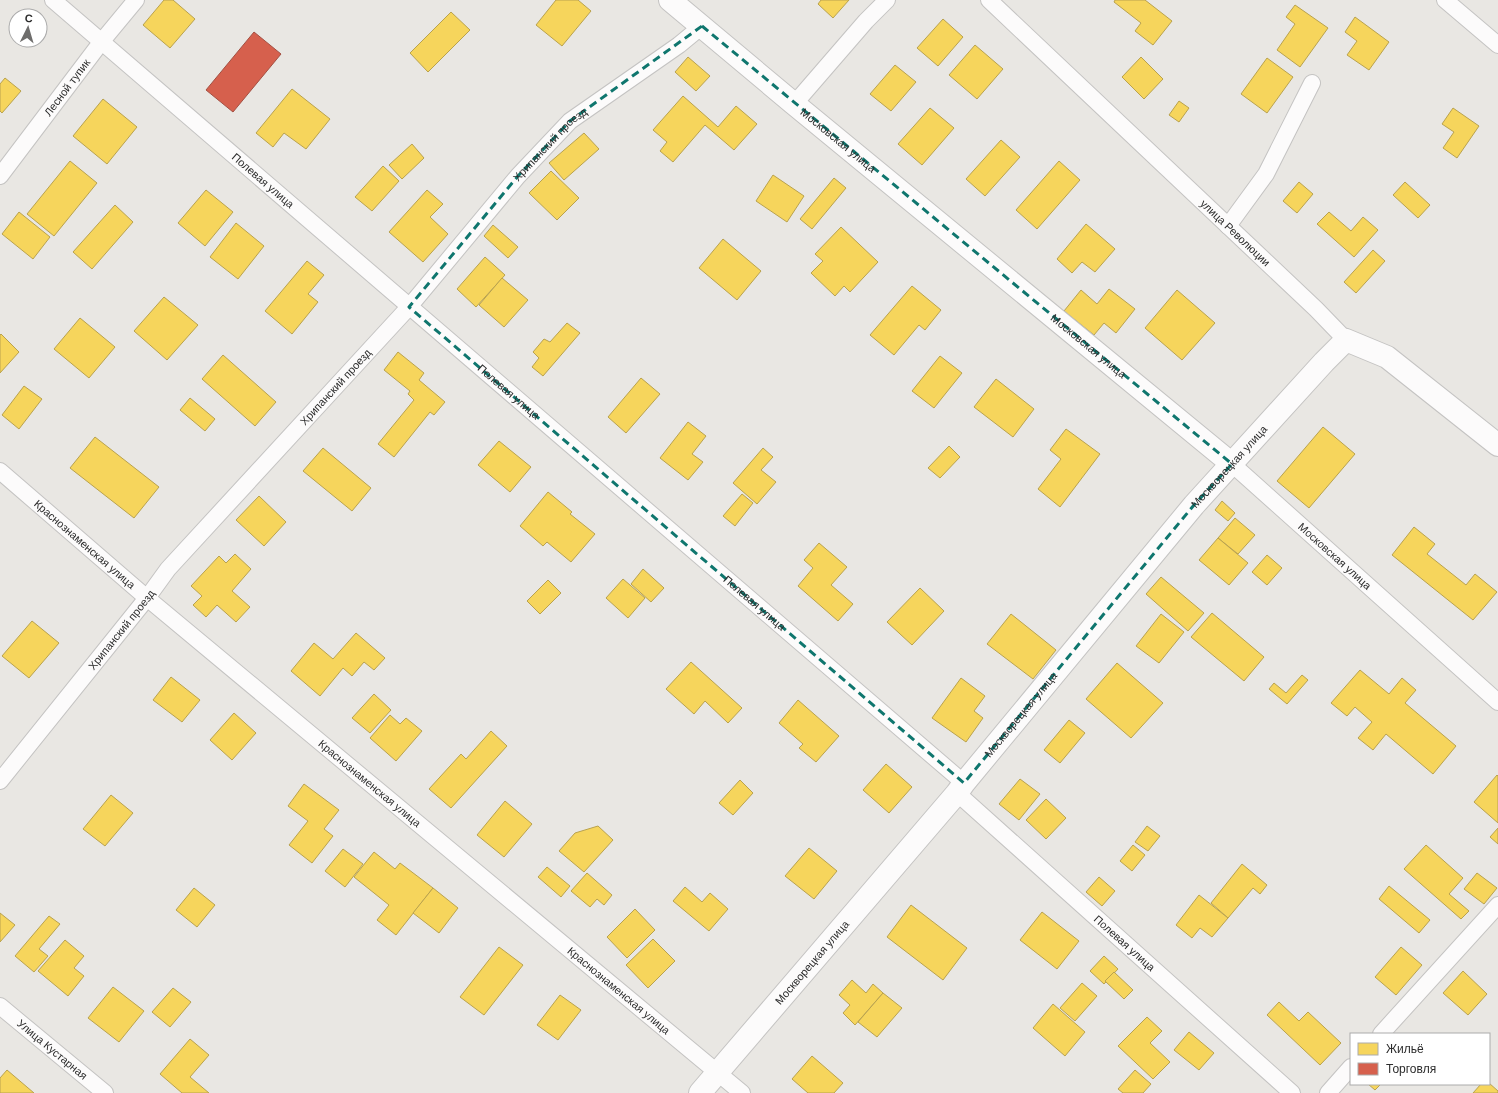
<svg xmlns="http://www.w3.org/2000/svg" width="1498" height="1093" viewBox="0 0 1498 1093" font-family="Helvetica,sans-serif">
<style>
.homes{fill:#f6d55c;stroke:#b9a24e}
.shops{fill:#d6604d;stroke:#a35043}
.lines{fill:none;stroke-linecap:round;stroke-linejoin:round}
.street-casing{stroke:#c4c3c2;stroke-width:18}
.secondary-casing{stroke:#c4c3c2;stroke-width:24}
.street{stroke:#fcfbfb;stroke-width:16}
.secondary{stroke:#fcfbfb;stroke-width:22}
.marked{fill:none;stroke:#0f766e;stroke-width:3;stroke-dasharray:8 5;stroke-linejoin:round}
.labels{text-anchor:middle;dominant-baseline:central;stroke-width:4;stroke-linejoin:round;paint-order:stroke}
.street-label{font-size:11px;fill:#2c2c2c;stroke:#fff}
</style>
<rect width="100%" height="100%" fill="#e9e7e3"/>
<g class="homes">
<polygon points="164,0 173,0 195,19 170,48 143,25"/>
<polygon points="556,0 578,0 591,11 562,46 536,25"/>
<polygon points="821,0 849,0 833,18 818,4"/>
<polygon points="1115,0 1145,0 1172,21 1153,45 1135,31 1141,23 1114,2"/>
<polygon points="1295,5 1328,28 1300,67 1277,50 1295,24 1286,17"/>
<polygon points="451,12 470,30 428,72 410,53"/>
<polygon points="1355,17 1389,42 1369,70 1347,55 1357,41 1345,32"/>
<polygon points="943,19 963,37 938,66 917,48"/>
<polygon points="975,45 1003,69 977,99 949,75"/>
<polygon points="688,57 710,76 696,91 675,72"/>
<polygon points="1141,57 1163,79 1144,99 1122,77"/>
<polygon points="1267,58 1293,77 1267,113 1241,94"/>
<polygon points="895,65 916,82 891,111 870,94"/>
<polygon points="5,78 21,91 2,113 0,111 0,84"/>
<polygon points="292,89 330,119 306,149 284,133 273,147 256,133"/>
<polygon points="683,96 718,127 736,106 757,124 734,150 705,125 673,162 660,151 667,142 653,130"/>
<polygon points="103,99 137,127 107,164 73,136"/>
<polygon points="1179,101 1189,108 1179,122 1169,115"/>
<polygon points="930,108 954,128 922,165 898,144"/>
<polygon points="1453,108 1479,126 1457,158 1443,148 1454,132 1442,124"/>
<polygon points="584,133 599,149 564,180 549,163"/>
<polygon points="1001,140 1020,157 985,196 966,179"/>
<polygon points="412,144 424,158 402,179 389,165"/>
<polygon points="70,161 97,183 54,236 27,214"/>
<polygon points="1059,161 1080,180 1037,229 1016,210"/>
<polygon points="383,166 399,181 372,211 355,197"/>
<polygon points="551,171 579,198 557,220 529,193"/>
<polygon points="773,175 804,196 787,222 756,201"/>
<polygon points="834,178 846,188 812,229 800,219"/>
<polygon points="1299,182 1313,194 1297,213 1283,201"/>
<polygon points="1405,182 1430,205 1418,218 1393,195"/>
<polygon points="206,190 233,212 205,246 178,223"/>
<polygon points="427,190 443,204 430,217 448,234 423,262 389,232"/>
<polygon points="115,205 133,222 92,269 73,252"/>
<polygon points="19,212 50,237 33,259 2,234"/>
<polygon points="1329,212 1351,231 1363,217 1378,230 1354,257 1317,224"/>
<polygon points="236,223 264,246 238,279 210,257"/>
<polygon points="1086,224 1115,249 1095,272 1082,262 1072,273 1057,259"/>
<polygon points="493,225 518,247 508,258 484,236"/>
<polygon points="841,227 878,262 850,292 844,286 835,296 811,273 823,261 815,254"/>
<polygon points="723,239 761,271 737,300 699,268"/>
<polygon points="1373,250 1385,261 1356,293 1344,282"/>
<polygon points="485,257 505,275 476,307 457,289"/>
<polygon points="307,261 324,275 308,294 318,302 292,334 265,311"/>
<polygon points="502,278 528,300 504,327 479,305"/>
<polygon points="912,286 941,310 925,330 919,325 894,355 870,335"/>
<polygon points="1109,289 1135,309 1116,333 1104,323 1094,335 1064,311 1081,290 1097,304"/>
<polygon points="1177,290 1215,323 1182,360 1145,328"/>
<polygon points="164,297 198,325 167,360 134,331"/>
<polygon points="80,318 115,347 89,378 54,349"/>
<polygon points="567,323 580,333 543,376 532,367 539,358 533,352 544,339 550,342"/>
<polygon points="1,334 19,352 0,373 0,335"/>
<polygon points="398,352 424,373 419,380 445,402 434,415 430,412 394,457 378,444 414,400 408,394 410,391 384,370"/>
<polygon points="223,355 276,402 255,426 202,379"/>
<polygon points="940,356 962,373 934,408 912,391"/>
<polygon points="641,378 660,394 626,433 608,417"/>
<polygon points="996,379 1034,409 1013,437 974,407"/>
<polygon points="24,386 42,399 19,429 2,415"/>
<polygon points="190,398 215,419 205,431 180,410"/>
<polygon points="688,422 706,436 692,454 703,462 688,480 660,458"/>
<polygon points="1323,427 1355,454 1309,508 1277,481"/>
<polygon points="1066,429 1100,454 1060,507 1038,489 1061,459 1050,450"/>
<polygon points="95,437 159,487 134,518 70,468"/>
<polygon points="499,441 531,467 510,492 478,465"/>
<polygon points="949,446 960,457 940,478 928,468"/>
<polygon points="323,448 371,488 352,511 303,471"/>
<polygon points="763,448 773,457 761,470 776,482 757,504 733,483"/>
<polygon points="548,492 572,512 570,514 595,534 571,562 547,542 543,546 520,526"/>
<polygon points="742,494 753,503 735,526 723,516"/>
<polygon points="259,496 286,522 264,546 236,520"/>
<polygon points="1222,501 1235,513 1228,521 1215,510"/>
<polygon points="1235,518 1255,535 1238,554 1218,538"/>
<polygon points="1414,527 1435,544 1427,554 1466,585 1475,574 1497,592 1473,620 1392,555"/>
<polygon points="1218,538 1248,563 1229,585 1199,560"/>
<polygon points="819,543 847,567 831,585 853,604 838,621 798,586 813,568 804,560"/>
<polygon points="235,554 251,569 232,591 250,607 236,622 217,605 206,617 193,605 202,596 191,586 219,556 226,563"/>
<polygon points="1267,555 1282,568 1267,585 1252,572"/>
<polygon points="643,569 664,588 651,602 631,584"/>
<polygon points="1161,577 1204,613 1188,631 1146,594"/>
<polygon points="623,579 645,598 628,618 606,598"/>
<polygon points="548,580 561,593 540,614 527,601"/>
<polygon points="920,588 944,611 912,645 887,622"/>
<polygon points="1212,613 1264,657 1244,681 1191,637"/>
<polygon points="1011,614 1056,650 1033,679 987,644"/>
<polygon points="1161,614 1184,632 1159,663 1136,646"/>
<polygon points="32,621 59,643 29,678 2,656"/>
<polygon points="356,633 385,658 374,670 364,662 352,676 343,668 320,696 291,671 314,643 333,659"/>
<polygon points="691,662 742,708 728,723 705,701 694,714 666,689"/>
<polygon points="1117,663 1163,703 1131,738 1086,699"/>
<polygon points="1360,670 1389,694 1402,678 1416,690 1405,703 1456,746 1433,774 1386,734 1373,750 1358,738 1372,722 1355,707 1347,716 1331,703"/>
<polygon points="1302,675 1308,680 1287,704 1269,689 1274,683 1286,693"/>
<polygon points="171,677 200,700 182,722 153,700"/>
<polygon points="961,678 985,696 974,711 983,718 966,742 932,718"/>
<polygon points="374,694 391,710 370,733 352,718"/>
<polygon points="798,700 839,736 816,762 799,748 803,744 779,723"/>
<polygon points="234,713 256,733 232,760 210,740"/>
<polygon points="390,715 400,724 406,718 422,731 396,761 370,738"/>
<polygon points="1069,720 1085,733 1060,763 1044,750"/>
<polygon points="491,731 507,746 451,808 429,789 461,754 466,759"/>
<polygon points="886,764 912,787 889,813 863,790"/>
<polygon points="1497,775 1498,776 1498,823 1474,802"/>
<polygon points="1020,779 1040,794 1019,820 999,804"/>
<polygon points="740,780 753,793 733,815 719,803"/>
<polygon points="304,784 339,810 324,829 333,836 312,863 289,845 308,821 288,806"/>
<polygon points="111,795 133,813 105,846 83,829"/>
<polygon points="1046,799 1066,818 1046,839 1026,820"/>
<polygon points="505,801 532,824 504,857 477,835"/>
<polygon points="598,826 613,840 584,872 559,851 575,833"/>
<polygon points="1147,826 1160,836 1148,851 1135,842"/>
<polygon points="1498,828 1498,844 1490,837"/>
<polygon points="1133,845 1145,855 1132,871 1120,861"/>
<polygon points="1426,845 1463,878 1449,894 1469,911 1461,919 1404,869"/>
<polygon points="809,848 837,871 814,899 785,876"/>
<polygon points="343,849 363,864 345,887 325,871"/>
<polygon points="374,852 395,869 400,863 433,888 396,935 377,920 389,905 354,877"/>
<polygon points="1242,864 1267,885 1260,894 1253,888 1228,918 1211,903"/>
<polygon points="547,867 570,886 561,897 538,877"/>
<polygon points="587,873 612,895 604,905 597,899 590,907 571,891"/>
<polygon points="1477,873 1497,888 1484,904 1464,889"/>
<polygon points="1099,877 1115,891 1102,906 1086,892"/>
<polygon points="1389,886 1430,920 1419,933 1379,899"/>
<polygon points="685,887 702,902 710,893 728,909 709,931 673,901"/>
<polygon points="194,888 215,905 197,927 176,910"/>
<polygon points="433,888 458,908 439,933 413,913"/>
<polygon points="1199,895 1228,918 1212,937 1200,928 1192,938 1176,925"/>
<polygon points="911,905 967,948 943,980 887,937"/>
<polygon points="635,909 655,930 627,958 607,937"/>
<polygon points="1042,912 1079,941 1057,969 1020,940"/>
<polygon points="0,913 15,925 0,942"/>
<polygon points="49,916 60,924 39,949 48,956 34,972 15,956"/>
<polygon points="653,939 675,961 648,988 626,965"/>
<polygon points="65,940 84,956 74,968 84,976 68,996 38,971"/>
<polygon points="499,947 523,965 484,1015 460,997"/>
<polygon points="1401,947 1422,965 1396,995 1375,977"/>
<polygon points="1104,956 1118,969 1104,984 1090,971"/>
<polygon points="1463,971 1487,994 1468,1015 1443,993"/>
<polygon points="1114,972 1133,990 1124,999 1105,981"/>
<polygon points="852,980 866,993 873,984 883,993 855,1025 843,1013 850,1005 839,995"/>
<polygon points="1082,983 1097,996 1075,1021 1060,1008"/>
<polygon points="113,987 144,1011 119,1042 88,1018"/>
<polygon points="173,988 191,1002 170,1027 152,1012"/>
<polygon points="883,993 902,1008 877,1037 858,1022"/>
<polygon points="560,995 581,1010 558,1040 537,1025"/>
<polygon points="1279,1002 1299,1021 1308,1012 1341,1043 1320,1065 1267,1015"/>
<polygon points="1053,1004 1085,1032 1065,1056 1033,1028"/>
<polygon points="1147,1017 1162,1031 1150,1043 1170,1062 1153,1079 1118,1046"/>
<polygon points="1189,1032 1214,1053 1199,1070 1174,1050"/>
<polygon points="190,1039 209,1055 190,1077 209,1093 182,1093 160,1074"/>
<polygon points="812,1056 843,1083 834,1093 808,1093 792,1079"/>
<polygon points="7,1070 34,1093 0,1093 0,1078"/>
<polygon points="1135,1070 1151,1084 1143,1093 1123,1093 1118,1089"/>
<polygon points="1489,1083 1498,1091 1498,1093 1473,1093 1481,1084"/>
<polygon points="1368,1084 1381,1084 1375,1090"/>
</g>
<polygon class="shops" points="254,32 281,54 233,112 206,90"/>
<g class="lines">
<defs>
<g id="street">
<path id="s1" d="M53 0 964 783"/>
<path id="s2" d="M989 0 1316 309 1346 340"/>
<polyline points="1445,0 1498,45"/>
<polyline points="793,103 802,95 866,21 887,0"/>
<path id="s3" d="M0 176 102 41 136 0"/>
<polyline points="1228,226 1266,174 1312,83"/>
<path id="s4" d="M1232 464 1498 702"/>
<path id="s5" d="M0 471 147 598 742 1093"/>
<path id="s6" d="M0 781 147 598 168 569 409 307 518 176 570 121 679 45 702 26"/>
<path id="s7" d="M957 793 1292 1093"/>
<path id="s8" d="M0 1006 105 1093"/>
<polyline points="1381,1034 1498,905"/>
<polyline points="1328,1093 1351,1067"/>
</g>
<g id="secondary">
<path id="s9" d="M670 0 793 103 1232 464"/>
<path id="s10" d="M700 1093 957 793 964 783 1194 505 1324 362 1346 340 1387 357 1498 445"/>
</g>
</defs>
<use href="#street" class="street-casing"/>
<use href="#secondary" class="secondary-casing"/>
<use href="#street" class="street"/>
<use href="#secondary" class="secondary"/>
</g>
<path class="marked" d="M702 26 1232 464 1194 505 964 783 409 307 518 176 570 121Z"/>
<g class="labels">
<g class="street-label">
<text stroke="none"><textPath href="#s3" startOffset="111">Лесной тупик</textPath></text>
<text stroke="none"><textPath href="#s9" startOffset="219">Московская улица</textPath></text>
<text stroke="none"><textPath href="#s6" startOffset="842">Хрипанский проезд</textPath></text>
<text stroke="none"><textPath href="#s1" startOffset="277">Полевая улица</textPath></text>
<text stroke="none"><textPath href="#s2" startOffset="339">улица Революции</textPath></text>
<text stroke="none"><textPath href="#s9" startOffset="543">Московская улица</textPath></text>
<text stroke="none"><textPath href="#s6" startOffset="518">Хрипанский проезд</textPath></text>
<text stroke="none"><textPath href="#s1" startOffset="601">Полевая улица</textPath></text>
<text stroke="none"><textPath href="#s10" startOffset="820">Москворецкая улица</textPath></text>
<text stroke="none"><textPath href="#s5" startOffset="112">Краснознаменская улица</textPath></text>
<text stroke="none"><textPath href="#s4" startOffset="138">Московская улица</textPath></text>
<text stroke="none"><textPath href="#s1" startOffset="925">Полевая улица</textPath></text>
<text stroke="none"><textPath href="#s6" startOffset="194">Хрипанский проезд</textPath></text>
<text stroke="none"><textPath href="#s10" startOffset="496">Москворецкая улица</textPath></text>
<text stroke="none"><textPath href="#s5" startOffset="484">Краснознаменская улица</textPath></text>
<text stroke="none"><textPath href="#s7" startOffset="225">Полевая улица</textPath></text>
<text stroke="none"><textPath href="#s10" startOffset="172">Москворецкая улица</textPath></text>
<text stroke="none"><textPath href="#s5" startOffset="808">Краснознаменская улица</textPath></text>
<text stroke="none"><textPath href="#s8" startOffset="68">Улица Кустарная</textPath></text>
</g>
</g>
<rect x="1350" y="1033" width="140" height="52" fill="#ffffff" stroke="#ababab"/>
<rect x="1358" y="1043" width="20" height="12" fill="#f6d55c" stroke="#ababab"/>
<text x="1386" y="1053" font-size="12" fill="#2c2c2c">Жильё</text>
<rect x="1358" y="1063" width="20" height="12" fill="#d6604d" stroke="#ababab"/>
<text x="1386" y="1073" font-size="12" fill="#2c2c2c">Торговля</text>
<g transform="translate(28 28) rotate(5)"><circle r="19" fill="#ffffff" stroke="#ababab"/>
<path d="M0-3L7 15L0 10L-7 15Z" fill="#6e6d6c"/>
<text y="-6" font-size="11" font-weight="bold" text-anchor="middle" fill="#2c2c2c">С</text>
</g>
</svg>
